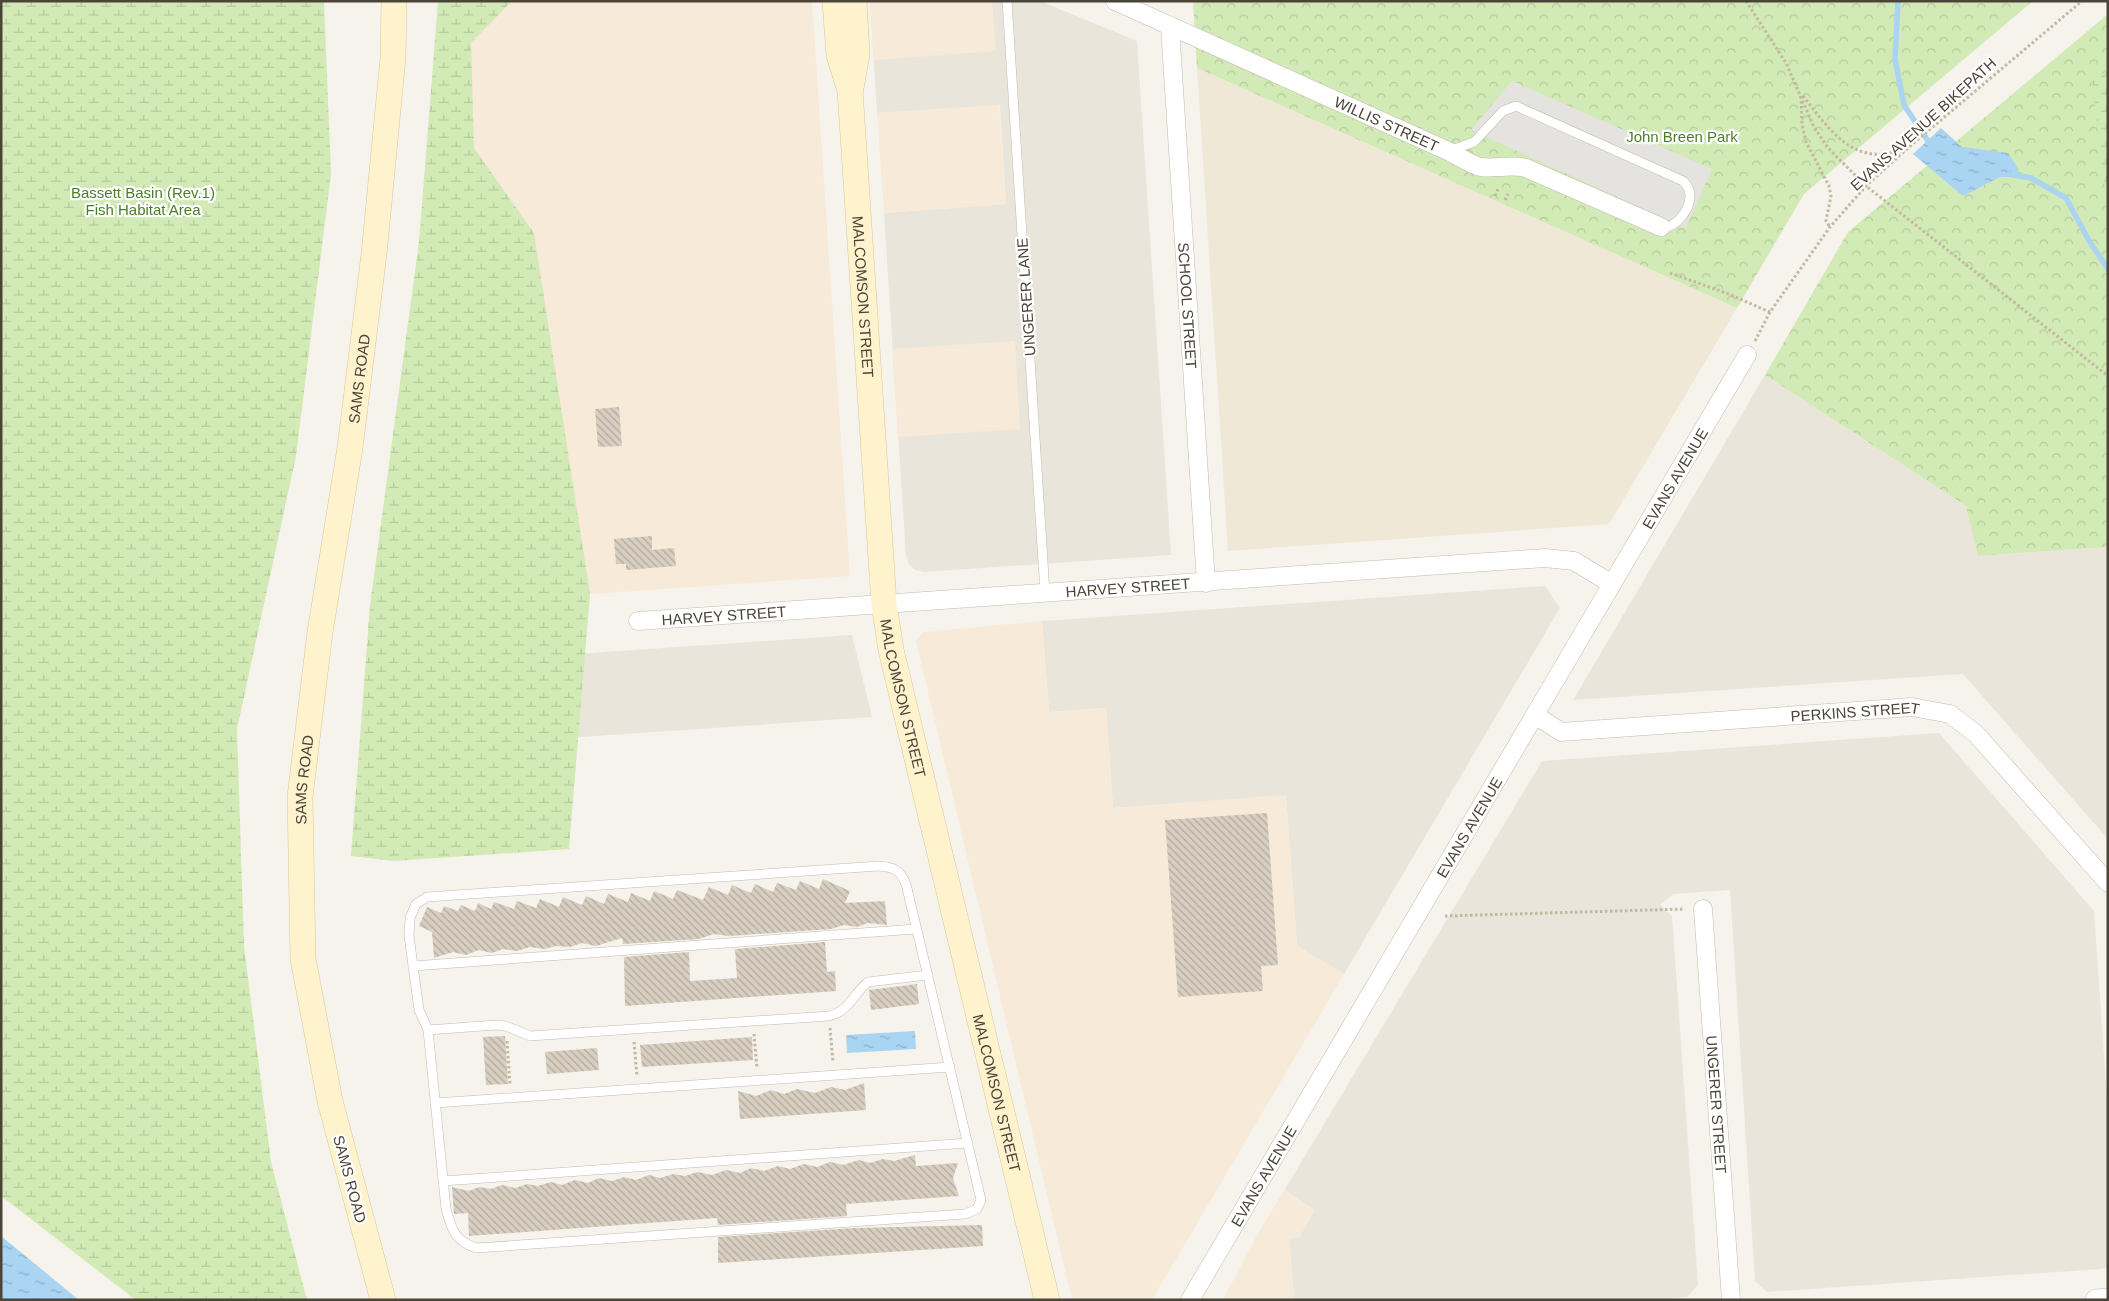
<svg xmlns="http://www.w3.org/2000/svg" width="2109" height="1301" viewBox="0 0 2109 1301" font-family="Arial,sans-serif">
<style>
.residential{fill:#eae5da}
.commercial{fill:#f7ead8}
.education{fill:#efe8d6}
.forest{fill:url(#forest-crowns)}
.wetland{fill:url(#wetland-marsh)}
.parking{fill:#e5e3e0}
.water{fill:url(#water-ripples)}
.lines{fill:none;stroke-linecap:round;stroke-linejoin:round}
.stream{stroke:#a9d4f2;stroke-width:5.5}
.building{fill:url(#building-back-hatch)}
.service-casing{stroke:#c2bbae;stroke-width:10}
.minor-casing{stroke:#c2bbae;stroke-width:19}
.tertiary-casing{stroke:#c2bbae;stroke-width:22}
.secondary-casing{stroke:#d6c79b;stroke-width:26}
.path{stroke:#c4b79f;stroke-width:3;stroke-dasharray:2.5 2.5;stroke-linecap:butt}
.service{stroke:#fff;stroke-width:9}
.minor{stroke:#fff;stroke-width:18}
.tertiary{stroke:#fff;stroke-width:21}
.secondary{stroke:#fff3cd;stroke-width:25}
.labels{text-anchor:middle;dominant-baseline:central;stroke-width:4.5;stroke-linejoin:round;paint-order:stroke}
.street-label{font-size:15px;fill:#4b4439;stroke:#fff}
.park-label{font-size:15px;fill:#4a7f2a;stroke:#fff}
</style>
<defs>
<pattern id="forest-crowns" width="20" height="18" patternUnits="userSpaceOnUse" patternTransform="scale(1.25)"><rect width="20" height="18" fill="#d2eab5"/><path d="M2 6a3 3 0 1 1 6 0M12 15a3 3 0 1 1 6 0" fill="none" stroke="#b6ca9c"/></pattern>
<pattern id="wetland-marsh" width="20" height="14" patternUnits="userSpaceOnUse" patternTransform="scale(1.25)"><rect width="20" height="14" fill="#d2eab5"/><path d="M1 5h8M5 5V1M11 12h8M15 12V8" fill="none" stroke="#b6ca9c"/></pattern>
<pattern id="water-ripples" width="26" height="14" patternUnits="userSpaceOnUse" patternTransform="scale(1.25)"><rect width="26" height="14" fill="#a9d4f2"/><path d="M2 4q2-2 4 0t4 0M15 11q2-2 4 0t4 0" fill="none" stroke="#8caec5"/></pattern>
<pattern id="building-back-hatch" width="6" height="6" patternUnits="userSpaceOnUse" patternTransform="scale(1.25)"><rect width="6" height="6" fill="#d8cfc1"/><path d="M-1 5l2 2M0 0l6 6M5-1l2 2" fill="none" stroke="#b1aa9e"/></pattern>
</defs>
<rect width="100%" height="100%" fill="#f6f3ec"/>
<g class="residential">
<polygon points="870,1 1040,1 1137,41 1171,555 924,572 915,570 909,564 906,556 884,213 1006,204 1000,106 877,113"/>
<polygon points="1765,375 1966,506 1979,556 2108,547 2108,839 1963,674 1573,700"/>
<polygon points="1545,586 1560,608 1344,974 1297,946 1286,796 1113,808 1106,708 1049,712 1042,621"/>
<polygon points="852,635 872,717 407,749 417,665"/>
<polygon points="1939,733 2094,911 2108,1114 2108,1267 2101,1269 1767,1292 1755,1281 1730,890 1673,894 1660,905 1672,916 1698,1285 1687,1297 1654,1300 1294,1300 1289,1238 1254,1241 1542,761"/>
</g>
<g class="commercial">
<polygon points="464,1 812,1 850,576 505,600"/>
<polygon points="870,1 992,1 996,51 874,60"/>
<polygon points="999,105 1006,204 884,213 877,113"/>
<polygon points="1015,341 1020,429 898,437 892,349"/>
<polygon points="1042,621 1049,712 1106,708 1113,808 1286,795 1297,946 1344,974 1152,1300 1072,1300 916,641 923,632"/>
<polygon points="1285,1190 1315,1210 1299,1238 1289,1239 1294,1300 1223,1300 1254,1241"/>
</g>
<polygon class="education" points="1197,68 1737,308 1609,524 1228,551"/>
<g class="forest">
<polygon points="1191,1 2033,1 1804,194 1737,308 1197,68 1193,2"/>
<polygon points="2108,14 2108,547 1978,556 1966,506 1765,375 1848,232"/>
</g>
<g class="wetland">
<polygon points="1,1 324,1 331,174 296,456 237,729 244,946 271,1162 307,1300 136,1300 1,1196"/>
<polygon points="438,1 512,1 471,43 474,148 534,233 590,594 569,849 394,861 351,856 370,605 419,242"/>
<polygon points="2108,70 2108,191 2105,188 2092,81"/>
</g>
<polygon class="parking" points="1512,81 1712,169 1686,228 1471,130"/>
<g class="water">
<polygon points="1941,128 1962,147 2008,153 2019,170 2013,177 2000,177 1963,196 1913,154"/>
<polygon points="915,1031 916,1049 847,1053 846,1035"/>
<polygon points="1,1236 79,1300 1,1300"/>
</g>
<g class="lines">
<g class="stream">
<polyline points="1898,1 1895,59 1904,105 1932,147"/>
<polyline points="2009,174 2031,178 2066,198 2088,239 2108,269"/>
</g>
</g>
<g class="building">
<polygon points="619,407 622,446 598,447 595,409"/>
<polygon points="652,536 652,550 674,548 676,566 626,570 626,564 616,564 614,539"/>
<polygon points="1267,813 1278,965 1261,966 1263,991 1178,997 1165,820"/>
<polygon points="823,879 850,891 845,903 885,901 887,925 868,923 857,927 844,925 831,929 729,936 714,934 699,939 623,944 622,938 596,946 582,943 570,947 556,946 544,949 530,947 517,951 503,949 492,953 479,950 466,955 453,952 434,958 432,932 419,926 427,907 441,913 444,906 458,911 461,905 475,911 478,903 491,909 494,902 514,909 517,901 536,908 540,899 559,907 563,897 582,905 586,896 604,904 608,894 628,902 631,893 650,901 654,891 673,899 677,890 703,900 709,887 728,895 732,885 751,893 755,884 773,892 777,883 796,890 800,881 819,889"/>
<polygon points="825,942 827,972 835,971 836,991 625,1006 624,957 689,952 690,981 737,978 735,949"/>
<polygon points="917,984 919,1004 871,1010 869,990"/>
<polygon points="505,1036 508,1084 486,1085 483,1037"/>
<polygon points="752,1037 753,1060 642,1067 640,1045"/>
<polygon points="597,1048 599,1070 547,1074 545,1052"/>
<polygon points="864,1083 866,1110 740,1119 738,1091 756,1096 771,1090 784,1094 797,1089 815,1093 831,1087 845,1090"/>
<polygon points="915,1155 916,1166 958,1163 953,1178 959,1196 846,1204 847,1216 718,1225 717,1218 469,1236 468,1213 454,1214 452,1187 469,1191 479,1187 491,1189 502,1185 515,1188 527,1184 538,1186 551,1182 562,1185 575,1180 588,1183 599,1178 612,1181 624,1177 636,1180 649,1175 660,1178 673,1174 685,1176 697,1172 712,1175 726,1170 740,1173 751,1168 764,1171 778,1166 790,1169 804,1164 817,1167 830,1162 843,1165 859,1160 870,1163 883,1159 894,1161"/>
<polygon points="982,1225 983,1246 718,1263 718,1237 855,1228"/>
</g>
<g class="lines">
<defs>
<g id="service">
<polyline points="1007,1 1045,593"/>
<path d="M1449 151 1474 142 1503 111 1516 106 1683 181C1687 185 1690 189 1690 195 1690 210 1676 229 1661 227"/>
<path d="M879 866C894 867 900 870 906 884L981 1200 977 1209 965 1214 476 1248C454 1240 452 1230 446 1209L428 1030 419 1010 409 936 410 918 416 904 427 897Z"/>
<polyline points="413,966 916,929"/>
<path d="M428 1030 496 1025 506 1026 530 1036 829 1016C851 1010 852 995 868 982L928 975"/>
<polyline points="435,1103 950,1067"/>
<polyline points="443,1181 968,1143"/>
</g>
<g id="minor">
<path id="s1" d="M1115 1 1448 151C1459 156 1470 165 1481 167 1496 169 1511 164 1526 168L1661 227"/>
<path id="s2" d="M1170 27 1206 583"/>
<path id="s3" d="M638 621 1545 558 1574 561 1612 584"/>
<path id="s4" d="M1535 715 1561 732 1912 707 1950 714 1976 734 2108 883"/>
<path id="s5" d="M1703 909 1731 1300"/>
<path id="s6" d="M1190 1300 1747 355"/>
</g>
<polyline id="tertiary" points="2096,1300 2108,1299"/>
<g id="secondary">
<path id="s7" d="M835 1 839 55 850 90 884 604 891 650 1047 1300"/>
<polyline points="851,88 857,54 854,1"/>
<path id="s8" d="M383 1300 330 1101 303 959 300 797 320 632 350 448 374 254 393 58 394 1"/>
</g>
</defs>
<use href="#service" class="service-casing"/>
<use href="#minor" class="minor-casing"/>
<use href="#tertiary" class="tertiary-casing"/>
<use href="#secondary" class="secondary-casing"/>
<g class="path">
<polyline points="1746,1 1786,63 1814,127 1828,148 1866,186 2108,376"/>
<polyline points="1801,96 1802,124 1806,142 1829,186 1831,196 1826,221 1830,227"/>
<path d="M1803 96C1821 118 1842 152 1874 154 1883 155 1895 152 1905 150"/>
<polyline points="1495,196 1498,189"/>
<polyline points="1505,200 1508,194"/>
<polyline points="1670,273 1726,293 1770,312"/>
<polyline points="1755,341 1770,312 1830,227 1866,186 1909,147 2082,1"/>
<polyline points="1445,916 1685,909"/>
<polyline points="830,1028 833,1062"/>
<polyline points="754,1034 757,1068"/>
<polyline points="507,1041 510,1085"/>
<polyline points="634,1042 637,1076"/>
</g>
<use href="#service" class="service"/>
<use href="#minor" class="minor"/>
<use href="#tertiary" class="tertiary"/>
<use href="#secondary" class="secondary"/>
</g>
<g class="labels">
<g class="street-label">
<text stroke="none"><textPath href="#s1" startOffset="298">WILLIS STREET</textPath></text>
<text transform="translate(1923 124) rotate(-42)">EVANS AVENUE BIKEPATH</text>
<text stroke="none"><textPath href="#s7" startOffset="298">MALCOMSON STREET</textPath></text>
<text transform="translate(1026 297) rotate(-94)">UNGERER LANE</text>
<text stroke="none"><textPath href="#s2" startOffset="279">SCHOOL STREET</textPath></text>
<text stroke="none"><textPath href="#s8" startOffset="935">SAMS ROAD</textPath></text>
<text stroke="none"><textPath href="#s6" startOffset="954">EVANS AVENUE</textPath></text>
<text stroke="none"><textPath href="#s3" startOffset="491">HARVEY STREET</textPath></text>
<text stroke="none"><textPath href="#s3" startOffset="86">HARVEY STREET</textPath></text>
<text stroke="none"><textPath href="#s7" startOffset="702">MALCOMSON STREET</textPath></text>
<text stroke="none"><textPath href="#s4" startOffset="326">PERKINS STREET</textPath></text>
<text stroke="none"><textPath href="#s8" startOffset="530">SAMS ROAD</textPath></text>
<text stroke="none"><textPath href="#s6" startOffset="549">EVANS AVENUE</textPath></text>
<text stroke="none"><textPath href="#s7" startOffset="1108">MALCOMSON STREET</textPath></text>
<text stroke="none"><textPath href="#s5" startOffset="196">UNGERER STREET</textPath></text>
<text stroke="none"><textPath href="#s6" startOffset="144">EVANS AVENUE</textPath></text>
<text transform="translate(350 1179) rotate(75)">SAMS ROAD</text>
</g>
<g class="park-label">
<text x="1682" y="136">John Breen Park</text>
<text x="143" y="192">Bassett Basin (Rev.1)<tspan x="143" dy="17">Fish Habitat Area</tspan></text>
</g>
</g>
<rect width="2109" height="1301" fill="none" stroke="#4b4439" stroke-width="5"/>
</svg>
